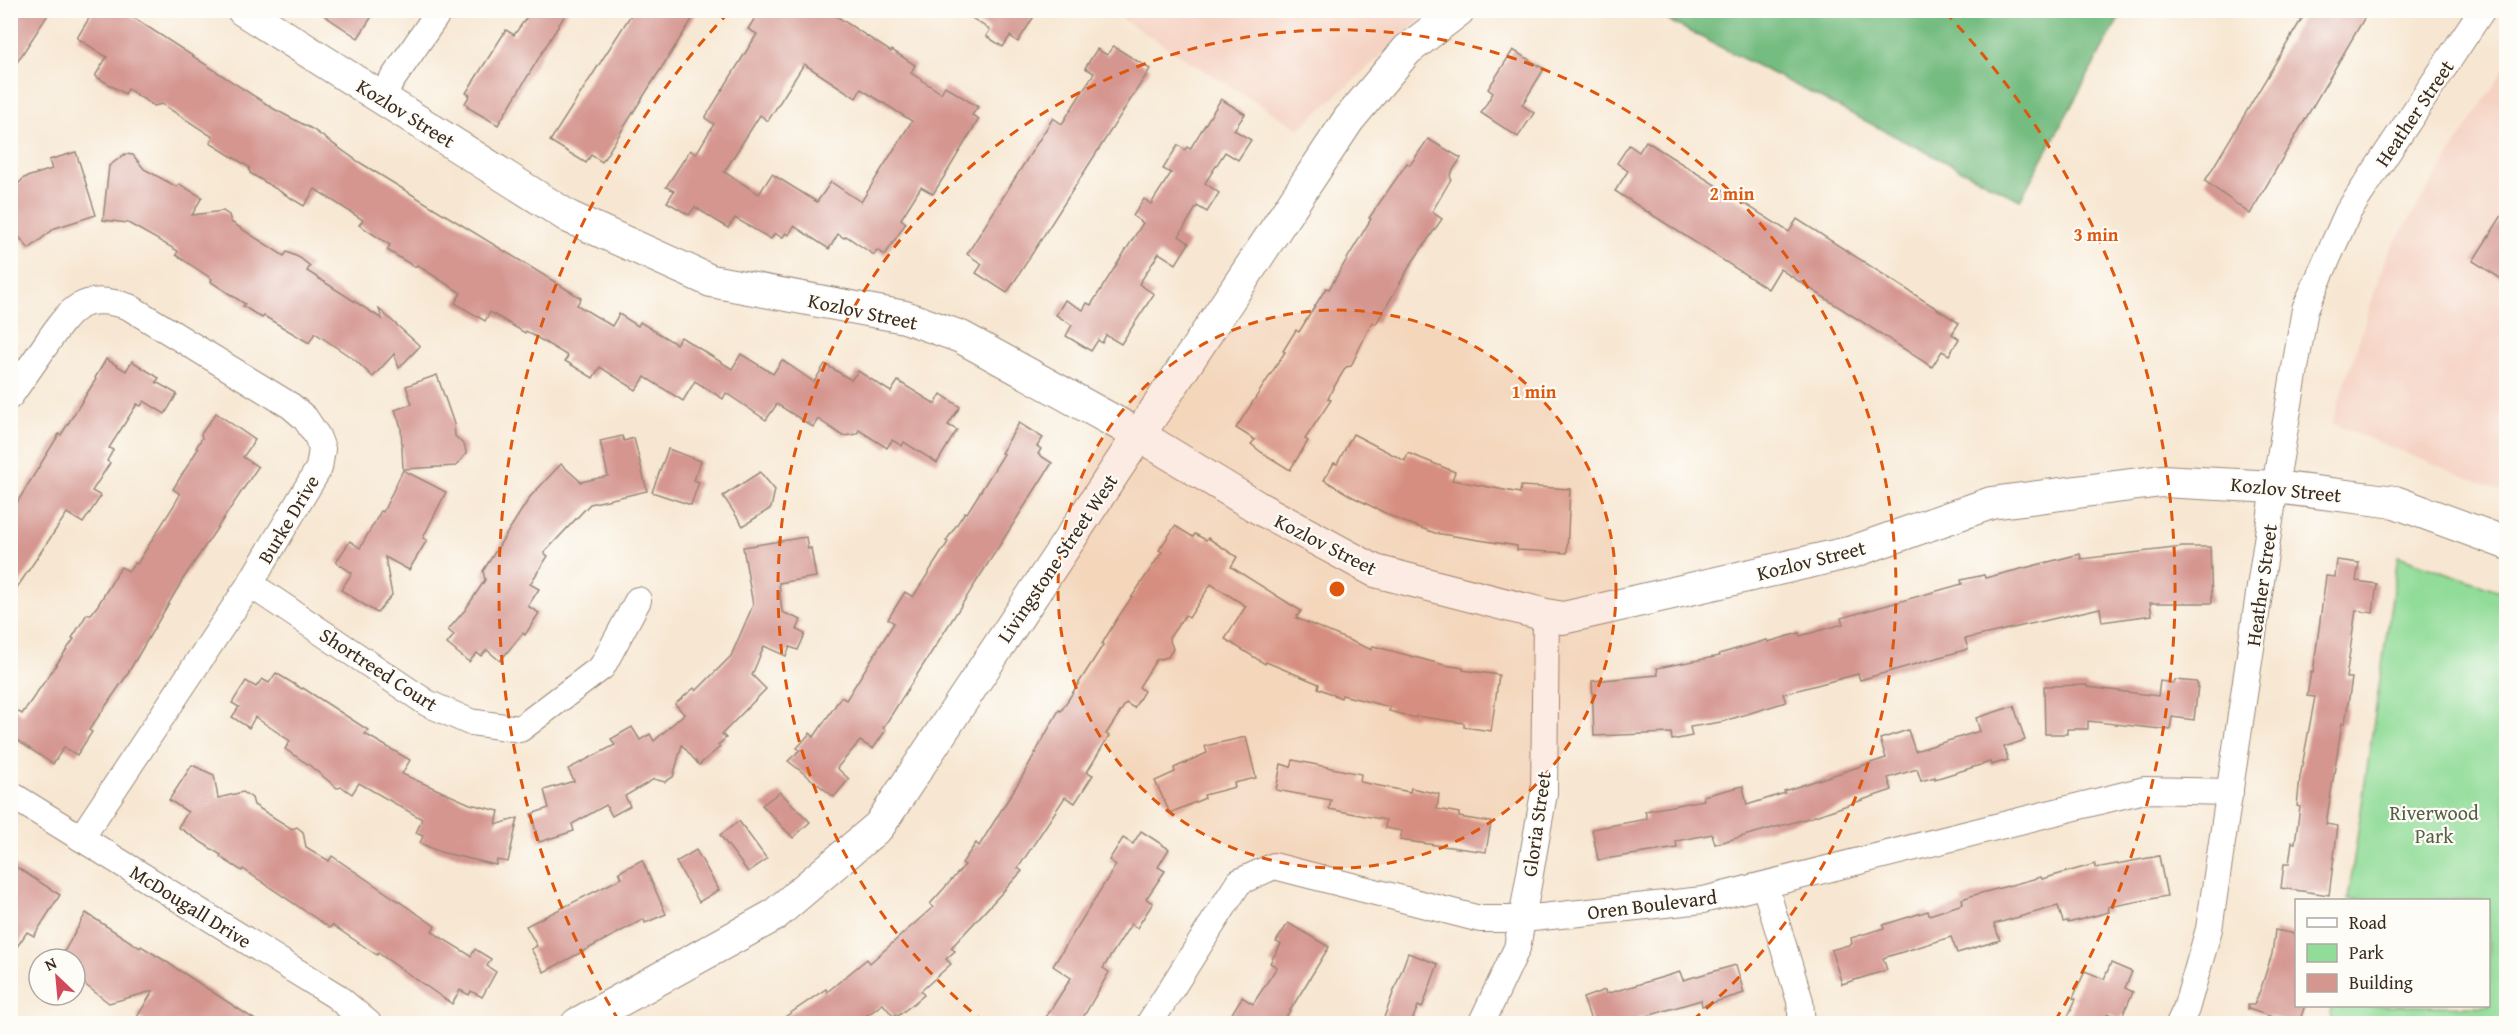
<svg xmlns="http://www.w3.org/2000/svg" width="2517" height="1034" viewBox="0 0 2517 1034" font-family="'Gentium Book Plus',serif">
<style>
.built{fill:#f5d2c2}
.green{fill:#91dc98;stroke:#66835b;stroke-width:1.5}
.forest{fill:#74bc80;stroke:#58734f;stroke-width:1.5}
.building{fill:#d59690;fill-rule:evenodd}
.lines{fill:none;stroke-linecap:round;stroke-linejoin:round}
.minor-casing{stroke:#998878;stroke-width:28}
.tertiary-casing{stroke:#998878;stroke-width:34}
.minor{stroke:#fff;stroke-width:26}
.tertiary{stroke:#fff;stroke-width:32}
.ring{fill:none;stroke:#df570d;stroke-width:3;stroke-dasharray:10 8}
.labels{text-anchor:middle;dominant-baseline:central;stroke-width:4.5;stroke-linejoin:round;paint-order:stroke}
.street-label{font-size:20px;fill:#3b2a1e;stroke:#fdfcf7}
.park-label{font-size:20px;fill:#555f43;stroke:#fdfcf7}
.centre{fill:#df570d;stroke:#fdfcf7;stroke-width:3}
.ring-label{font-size:18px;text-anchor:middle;font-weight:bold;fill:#df570d;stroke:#fdfcf7;stroke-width:4.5;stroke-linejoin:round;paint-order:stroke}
</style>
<rect width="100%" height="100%" fill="#fdfcf7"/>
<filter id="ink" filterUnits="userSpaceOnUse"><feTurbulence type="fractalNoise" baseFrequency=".0167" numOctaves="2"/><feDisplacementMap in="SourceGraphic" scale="12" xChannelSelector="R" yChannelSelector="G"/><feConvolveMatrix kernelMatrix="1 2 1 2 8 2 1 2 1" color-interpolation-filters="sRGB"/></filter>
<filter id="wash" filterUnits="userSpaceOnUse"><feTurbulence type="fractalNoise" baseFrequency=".008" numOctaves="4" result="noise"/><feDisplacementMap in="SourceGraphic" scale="24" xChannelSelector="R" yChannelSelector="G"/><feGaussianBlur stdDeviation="1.35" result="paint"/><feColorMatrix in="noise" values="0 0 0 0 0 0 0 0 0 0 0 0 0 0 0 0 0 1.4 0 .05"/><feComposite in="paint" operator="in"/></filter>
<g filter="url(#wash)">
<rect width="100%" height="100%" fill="#f7e7d2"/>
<g class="built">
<polygon points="1109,11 1431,11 1299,129"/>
<polygon points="2506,66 2506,493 2332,424 2386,256"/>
</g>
<polygon class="green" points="2398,556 2506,593 2506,1023 2330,1023 2332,1006 2488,1006 2488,900 2348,900"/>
<polygon class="forest" points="1650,11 2123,11 2020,200"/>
<g id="blocks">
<g class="building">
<polygon points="10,10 51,10 10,73"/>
<polygon points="94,10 122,10 274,109 312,129 359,162 581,298 577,305 612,326 619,314 638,326 640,322 676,344 681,337 732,369 741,354 773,374 782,360 814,382 825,364 851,380 858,371 891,392 898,381 935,404 941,394 960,407 948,425 957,430 937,463 904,442 902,446 892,440 887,448 859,430 857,434 843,436 818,419 813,427 777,404 766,420 726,393 723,399 695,381 683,401 645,377 636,390 600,367 593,378 565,361 568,356 526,331 525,333 490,312 485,321 455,303 461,293 417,265 415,267 387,250 390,245 359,225 363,220 315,189 304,206 250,173 249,167 210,143 213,137 162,104 154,106 128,89 125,94 95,76 107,57 77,38"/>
<polygon points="316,10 376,10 358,38"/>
<polygon points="532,10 568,10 498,125 467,107 468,105 465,103 470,95 466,93 506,30 514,35"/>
<polygon points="634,10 698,10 602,162 591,155 586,163 550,141"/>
<path d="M760 10H827L891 52 892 50 915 65 911 73 941 93 945 86 978 107 972 115 979 119 947 172 933 194 921 187 901 219 906 223 885 255 877 250 874 255 846 236 844 238 838 234 829 249 794 226 789 235 786 233 782 238 775 233 771 239 735 218 728 228 695 207 689 215 667 202 674 191 666 187 690 150 696 154 714 124 705 118 757 34 748 29ZM804 64 856 98 861 89 912 121 861 202 831 182 817 202 772 174 759 194 724 172 760 115 768 121Z"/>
<polygon points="960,10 1038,10 1018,42 1010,36 1003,47 986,36 990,30"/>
<polygon points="2307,10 2369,10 2250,214 2205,181"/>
<polygon points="1113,46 1150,69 1007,293 976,273 982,264 967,254 1053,118 1062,124 1094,73 1085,68 1097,49 1107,55"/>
<polygon points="1513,50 1544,69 1522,105 1534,113 1518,137 1481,113 1493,93 1488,89"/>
<polygon points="1221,99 1245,114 1234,130 1251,140 1238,160 1225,152 1205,183 1219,193 1207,212 1197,206 1179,236 1189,243 1176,264 1159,253 1139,284 1154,294 1121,344 1106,335 1102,343 1098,340 1091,351 1066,336 1072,325 1056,315 1065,300 1083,310 1087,303 1091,305 1143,223 1133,216 1144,199 1151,204 1171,173 1163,169 1178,145 1185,150 1187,147 1190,149"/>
<polygon points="1428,139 1461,158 1450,175 1451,179 1432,212 1442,219 1411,264 1376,324 1372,322 1351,366 1346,367 1332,390 1328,399 1331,400 1305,439 1308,441 1290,470 1261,452 1251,444 1255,440 1236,428 1285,352 1283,351 1296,330 1299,332 1326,288 1329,289 1371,219 1369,218 1407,163 1410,165"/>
<polygon points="1646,141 1789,232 1797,219 1959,323 1952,334 1959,339 1949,355 1942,351 1932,367 1780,269 1768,289 1615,191 1628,171 1617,163 1629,145 1639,152"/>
<polygon points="76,152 96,215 55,228 29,249 10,226 10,183 18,184 24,178 52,169 49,160"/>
<polygon points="125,154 133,155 144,169 177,187 179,184 202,197 192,215 223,211 229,215 231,222 284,256 287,252 300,258 310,266 307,271 382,319 379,309 420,346 399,368 394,354 373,377 355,360 315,333 309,343 264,316 262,318 243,306 245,304 211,282 212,279 176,255 178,251 128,223 103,220 109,166"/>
<polygon points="2506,209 2506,282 2473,261"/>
<polygon points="106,359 126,371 132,361 159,378 156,382 177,394 165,414 144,401 141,406 137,404 109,448 113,450 107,461 110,463 92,491 101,496 83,523 67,513 10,598 10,514 59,434 61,435 96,379 95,378"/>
<polygon points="437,375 454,424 455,436 465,446 466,454 456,466 403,469 401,427 395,410 412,404 406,386"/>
<polygon points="216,413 255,440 243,457 258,467 183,579 125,678 89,730 92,732 77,755 64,747 53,764 11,736 11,707 22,714 74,639 72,638 87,614 91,614 98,605 121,567 129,571 135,563 137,564 176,502 180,494 173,489 198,449 196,448 202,438 201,434"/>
<polygon points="1019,423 1043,438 1037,446 1041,449 1038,454 1052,463 883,728 886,730 873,749 860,741 837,768 849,779 834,797 788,761 800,750 797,748 810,733 814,737 841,697 846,700 894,623 888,619 905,592 913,597 948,542 946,541 965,512 967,513 1004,454 1001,453"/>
<polygon points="1353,434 1405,461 1408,453 1455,472 1452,480 1520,493 1521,486 1570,489 1567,553 1517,550 1517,546 1435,533 1399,520 1353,497 1324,480 1334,463 1337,464"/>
<polygon points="622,436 624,441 634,438 647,491 590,504 544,553 548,556 530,584 539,589 528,606 539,613 525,635 523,633 500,661 487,650 481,656 477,653 469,662 447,644 454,635 448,630 465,610 485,580 483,571 530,497 561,464 581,482 608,476 600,441"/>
<polygon points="668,449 701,461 694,480 699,482 691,505 652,492"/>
<polygon points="403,470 446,492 423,538 427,540 409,570 385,557 392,595 377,613 341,590 352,573 336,562 350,541 360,548 381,511 383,512"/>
<polygon points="760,472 775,490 771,508 743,526 723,496"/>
<polygon points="1175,526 1193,537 1195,534 1206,540 1208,538 1237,557 1231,567 1301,611 1296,618 1372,650 1373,646 1444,665 1463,668 1463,670 1499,675 1491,731 1464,727 1464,723 1416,716 1416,718 1389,711 1390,707 1342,695 1341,698 1318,688 1319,684 1266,662 1265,664 1225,639 1246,606 1211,584 1189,618 1185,615 1169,638 1173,649 1168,657 1156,660 1139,687 1144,691 1134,708 1126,703 1106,734 1109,736 1087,772 1093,775 1075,803 1065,797 1018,868 1022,871 951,948 955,951 946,959 951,964 921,991 924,995 898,1016 896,1014 894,1017 883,1004 856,1023 776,1023 826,989 827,992 867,959 870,963 933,907 930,904 965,865 962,863 976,843 979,846 1022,777 1059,710 1061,711 1103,645 1102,644 1115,622 1162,552 1159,550"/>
<polygon points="806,537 808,549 811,548 816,577 779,583 782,612 801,620 797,630 805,634 798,650 790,647 786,656 764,646 752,675 766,689 722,734 726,738 718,745 720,747 699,765 682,745 673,777 665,782 654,779 625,796 630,806 612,816 606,805 572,824 574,831 539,842 531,814 549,808 544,790 574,781 568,769 615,745 611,739 632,727 640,740 650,734 654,741 684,714 675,704 694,688 696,691 731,656 753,605 743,547"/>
<polygon points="2183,547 2210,547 2212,603 2150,603 2152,615 2102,622 2100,608 1965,639 1968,649 1860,680 1858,674 1783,694 1786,702 1721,722 1690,727 1692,736 1672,740 1671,733 1594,736 1592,681 1658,675 1657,668 1720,656 1719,654 1767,640 1768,642 1799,633 1800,636 1843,624 1841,618 1962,584 1961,580 1984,575 1985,578 2080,554 2081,559"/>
<polygon points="2337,560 2359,563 2356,581 2377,584 2373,613 2356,610 2346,678 2352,678 2345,723 2342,723 2326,824 2338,826 2329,895 2281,888 2284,864 2289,864 2292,842 2295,843 2300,807 2297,806 2300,777 2315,697 2307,696 2311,672 2313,673 2326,576 2335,577"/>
<polygon points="276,673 302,689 303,688 368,730 365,734 410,760 402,774 470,804 499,811 496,825 518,818 508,862 497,860 496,865 440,852 420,843 423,836 416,833 422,819 359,783 352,794 342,787 337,788 309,765 285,749 290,741 255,717 249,728 232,717 239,707 232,703 246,681 256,687 262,679 269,683"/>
<polygon points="2175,680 2196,682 2198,685 2194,720 2172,717 2170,730 2088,721 2088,729 2067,729 2067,734 2045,734 2044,686 2087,685 2087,687 2158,696 2160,681 2174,683"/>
<polygon points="2014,706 2025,740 2004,747 2008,760 1991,765 1990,762 1935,779 1935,777 1921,781 1917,769 1888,778 1892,790 1809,818 1715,844 1712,834 1676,841 1677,848 1598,860 1592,829 1647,819 1645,811 1704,800 1703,796 1743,786 1747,805 1785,793 1784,791 1886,758 1880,739 1908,730 1915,751 1980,731 1976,718"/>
<polygon points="1246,737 1256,778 1234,783 1235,787 1204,795 1205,798 1170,813 1155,781 1175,772 1174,768 1207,753 1205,746"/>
<polygon points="1293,760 1361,774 1360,782 1410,792 1411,788 1439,794 1437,809 1459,813 1459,817 1491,822 1486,852 1400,840 1402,831 1385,828 1386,820 1329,809 1331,800 1276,790 1281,764 1291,767"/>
<polygon points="192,765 214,775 218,798 243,792 252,798 254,805 292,829 297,827 303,832 306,847 329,861 332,856 435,926 432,931 440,937 471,956 475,949 491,959 487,966 496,972 482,997 471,991 469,995 460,990 452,1004 378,953 377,955 332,925 330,928 243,869 242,871 220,857 221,855 178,827 188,812 169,800"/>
<polygon points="780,792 810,822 793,838 762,805"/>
<polygon points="739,821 767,859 748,872 720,835"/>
<polygon points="1141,831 1169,849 1158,867 1165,871 1146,899 1153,903 1137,928 1131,924 1103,968 1109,972 1080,1023 1056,1023 1046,1017 1071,978 1053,966 1116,865 1109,860 1123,838 1133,844"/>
<polygon points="696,850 719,890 699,902 676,862"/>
<polygon points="2159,856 2167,896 2108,907 2109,912 2068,923 2068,921 2063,922 2058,906 1994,924 2000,940 1957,953 1951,937 1883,958 1887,970 1842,984 1831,950 1852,944 1851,938 1884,928 1883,925 1928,911 1929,915 1963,904 1962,899 1974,895 2041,877 2042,879 2095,864 2096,868"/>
<polygon points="642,860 666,914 645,923 644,919 544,972 531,949 537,946 526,926 622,878 619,872"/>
<polygon points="10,863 60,895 34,936 27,932 10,957"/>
<polygon points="86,913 140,948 141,946 162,959 260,1023 147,1023 137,1017 153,991 109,1003 75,977 75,959 60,959"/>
<polygon points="1288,923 1329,947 1283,1022 1285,1023 1241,1023 1242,1021 1231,1015 1242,997 1253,1004 1277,967 1270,963 1281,944 1276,942"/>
<polygon points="2275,930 2296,934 2296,1005 2305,1005 2299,1023 2291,1023 2248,1009 2248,1005 2254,1005 2261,988 2272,954"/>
<polygon points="1408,953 1438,964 1422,1008 1418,1006 1411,1023 1382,1023"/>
<polygon points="2111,963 2132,972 2125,988 2133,992 2121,1019 2108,1013 2103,1023 2065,1023 2076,999 2073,998 2085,971 2104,979"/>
<polygon points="1736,965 1744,993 1702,1006 1701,1000 1637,1019 1639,1023 1592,1023 1583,998 1605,990 1606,994 1680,972 1683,980"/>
</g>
</g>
</g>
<g filter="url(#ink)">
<use href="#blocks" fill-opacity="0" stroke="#998878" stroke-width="1.5"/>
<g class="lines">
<defs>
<g id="minor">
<polyline points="381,96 440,10"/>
<path d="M10 396C22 379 34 362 45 346 70 309 82 291 129 307L291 406 305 418 317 436 322 449 319 468 250 584 81 838"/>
<polyline points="250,584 427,703 470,722 520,729 602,667 638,600"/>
<polyline points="10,794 336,996 369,1024"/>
<polyline points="1765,886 1800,1001 1802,1024"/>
<polyline points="1149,1024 1239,882 1274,866 1480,919 1523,919 1703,900 2144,790 2230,792"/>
<polyline points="1481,1024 1517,948 1544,793 1546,615"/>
<polyline points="2179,1024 2186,1009 2209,929 2275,487 2305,309 2348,212 2482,10"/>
</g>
<g id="tertiary">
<polyline points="243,10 569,217 711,281 905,317 961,337 1139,435 1257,507 1375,571 1546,615 1563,618 1852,552 1991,503 2162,481 2275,487 2395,502 2506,543"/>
<polyline points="577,1024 773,916 879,826 1349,119 1407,50 1459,10"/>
</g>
</defs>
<use href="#minor" class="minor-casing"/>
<use href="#tertiary" class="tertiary-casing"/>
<use href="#minor" class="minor"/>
<use href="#tertiary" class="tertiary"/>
</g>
</g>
<circle cx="1337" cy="589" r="279" fill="#df570d" fill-opacity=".12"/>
<g class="ring">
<circle cx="1337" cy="589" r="279"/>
<path d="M985 1023A559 559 0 1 1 1689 1023"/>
<path d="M619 1021A838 838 0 0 1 729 12M1945 12A838 838 0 0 1 2055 1021"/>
</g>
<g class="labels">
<g class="street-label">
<text transform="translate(406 113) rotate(32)">Kozlov Street</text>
<text transform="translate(2414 113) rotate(-56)">Heather Street</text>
<text transform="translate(863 311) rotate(12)">Kozlov Street</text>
<text transform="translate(2286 489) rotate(6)">Kozlov Street</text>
<text transform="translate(288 519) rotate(-59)">Burke Drive</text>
<text transform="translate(1326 544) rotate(27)">Kozlov Street</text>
<text transform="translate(1057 558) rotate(-56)">Livingstone Street West</text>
<text transform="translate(1811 560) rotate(-14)">Kozlov Street</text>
<text transform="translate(2261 585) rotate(-82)">Heather Street</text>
<text transform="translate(379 669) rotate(33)">Shortreed Court</text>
<text transform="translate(1536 824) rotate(-82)">Gloria Street</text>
<text transform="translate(1652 904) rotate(-7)">Oren Boulevard</text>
<text transform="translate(191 906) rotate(32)">McDougall Drive</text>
</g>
<g class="park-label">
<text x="2434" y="812">Riverwood<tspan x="2434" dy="23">Park</tspan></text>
</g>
</g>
<circle cx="1337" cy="589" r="9" class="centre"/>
<g class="ring-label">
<text x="1732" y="200">2 min</text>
<text x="2096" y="241">3 min</text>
<text x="1534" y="398">1 min</text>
</g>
<rect width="2517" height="1034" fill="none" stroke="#fdfcf7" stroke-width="36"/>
<rect x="2295" y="899" width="195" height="108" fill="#fdfcf7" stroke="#afa8a0" stroke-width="1.5"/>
<rect x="2307" y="918" width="30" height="9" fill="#ffffff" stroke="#afa8a0" stroke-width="1.5"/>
<text x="2349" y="929" font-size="18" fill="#3b2a1e">Road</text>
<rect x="2307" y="944" width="30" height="18" fill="#91dc98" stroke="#afa8a0" stroke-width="1.5"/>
<text x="2349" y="959" font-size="18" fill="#3b2a1e">Park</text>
<rect x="2307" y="974" width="30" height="18" fill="#d59690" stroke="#afa8a0" stroke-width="1.5"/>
<text x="2349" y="989" font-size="18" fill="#3b2a1e">Building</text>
<g transform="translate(57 977) rotate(334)"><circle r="28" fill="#fdfcf7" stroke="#afa8a0" stroke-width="1.5"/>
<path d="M0-4.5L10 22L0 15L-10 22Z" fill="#d1495b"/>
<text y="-9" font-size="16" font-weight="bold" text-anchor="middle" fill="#3b2a1e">N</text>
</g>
</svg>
